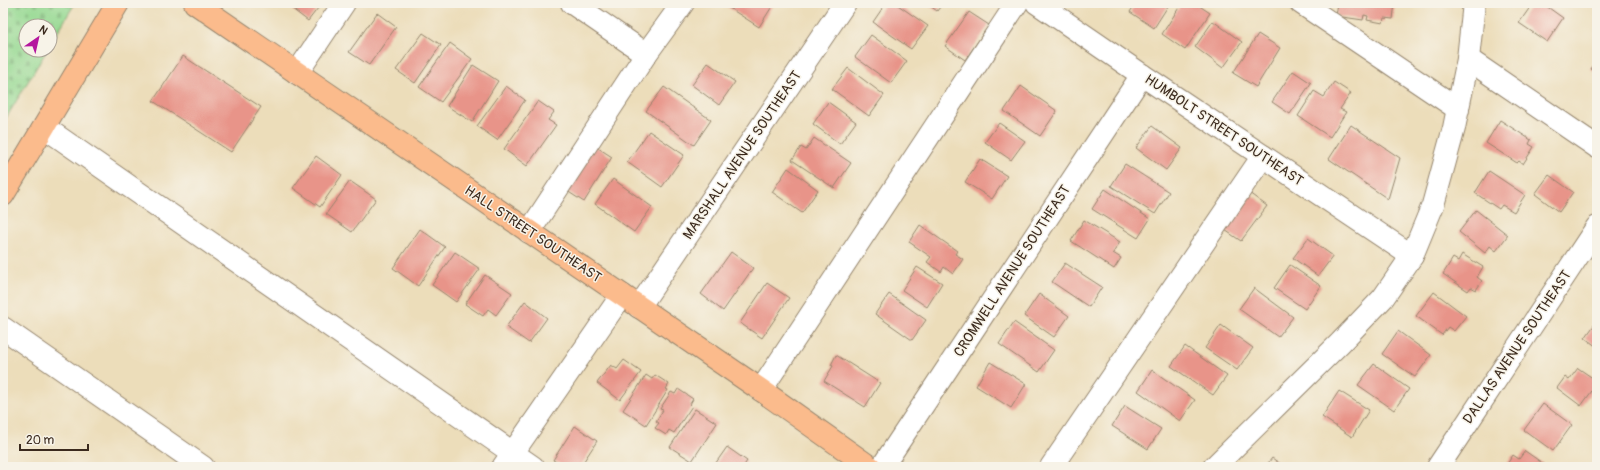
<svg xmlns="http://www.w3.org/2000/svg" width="1600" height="470" viewBox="0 0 1600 470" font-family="Pangolin,sans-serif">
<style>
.cemetery{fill:url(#cemetery-stones);stroke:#688258}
.building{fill:#e89489}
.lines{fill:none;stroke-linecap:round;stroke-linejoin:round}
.minor-casing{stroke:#94846c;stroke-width:24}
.major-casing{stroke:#94846c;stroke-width:24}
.minor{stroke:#fff;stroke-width:22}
.major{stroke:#fbbb8c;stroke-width:22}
.labels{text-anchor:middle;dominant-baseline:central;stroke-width:3;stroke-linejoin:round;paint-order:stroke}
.street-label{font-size:14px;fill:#3b2a1e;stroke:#f7f3e8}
</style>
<defs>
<pattern id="cemetery-stones" width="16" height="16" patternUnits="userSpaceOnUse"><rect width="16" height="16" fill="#95d992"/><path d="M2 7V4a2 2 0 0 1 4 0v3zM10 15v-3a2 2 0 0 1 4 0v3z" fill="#81ba7d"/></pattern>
</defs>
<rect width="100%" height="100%" fill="#f7f3e8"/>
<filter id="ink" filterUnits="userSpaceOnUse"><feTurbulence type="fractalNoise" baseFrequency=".025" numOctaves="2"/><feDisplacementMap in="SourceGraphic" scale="8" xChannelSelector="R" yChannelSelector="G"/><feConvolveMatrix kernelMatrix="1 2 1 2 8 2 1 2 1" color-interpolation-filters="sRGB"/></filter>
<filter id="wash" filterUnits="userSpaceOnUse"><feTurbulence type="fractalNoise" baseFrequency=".012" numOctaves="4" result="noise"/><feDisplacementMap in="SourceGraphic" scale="16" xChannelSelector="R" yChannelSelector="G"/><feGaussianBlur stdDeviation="0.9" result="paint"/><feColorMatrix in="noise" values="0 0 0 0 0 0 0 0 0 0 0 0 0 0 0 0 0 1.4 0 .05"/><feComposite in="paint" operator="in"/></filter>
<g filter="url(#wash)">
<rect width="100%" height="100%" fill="#ecddba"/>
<polygon class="cemetery" points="3,3 75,3 50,45 50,26 26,26 26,50 47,50 3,123"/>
<g id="blocks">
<g class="building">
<polygon points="288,3 322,3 308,21 287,5"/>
<polygon points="724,3 770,3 773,5 759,27 723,4"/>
<polygon points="886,3 895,3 928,26 911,49 873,22"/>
<polygon points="926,3 943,3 937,11"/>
<polygon points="1136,3 1170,3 1154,28 1130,12"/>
<polygon points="1182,3 1195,3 1210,13 1185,50 1162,34"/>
<polygon points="1338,3 1395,3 1393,19 1384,18 1383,23 1367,20 1368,16 1364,15 1363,20 1336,16"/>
<polygon points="1533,3 1542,3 1563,18 1547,42 1519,23"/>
<polygon points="969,12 989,25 965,60 945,46"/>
<polygon points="377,13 396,27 369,65 349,52"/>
<polygon points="1213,21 1242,42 1223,68 1195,47"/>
<polygon points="423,33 441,45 415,83 396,70"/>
<polygon points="1258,34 1280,48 1256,87 1233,73"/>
<polygon points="871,35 907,61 891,83 855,57"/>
<polygon points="450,43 472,59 441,102 419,87"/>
<polygon points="183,56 261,107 231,152 153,101"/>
<polygon points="1597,60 1597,73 1591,69"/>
<polygon points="708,63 735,82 719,105 692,85"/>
<polygon points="473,65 498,81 472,122 447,106"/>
<polygon points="848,68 884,95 869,116 832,89"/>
<polygon points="1293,71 1311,83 1290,114 1272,102"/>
<polygon points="1334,82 1351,93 1340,109 1346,112 1330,137 1298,116 1314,91 1324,97"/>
<polygon points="506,86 525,100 497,140 477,126"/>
<polygon points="1021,86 1057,111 1040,136 1004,111"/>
<polygon points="664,87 711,120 694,145 646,111"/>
<polygon points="538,101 554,112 548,120 556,125 527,166 504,149"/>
<polygon points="828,102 856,122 840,144 813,124"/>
<polygon points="1500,120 1531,140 1529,144 1534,147 1523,164 1519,161 1517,163 1486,143"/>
<polygon points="999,123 1025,141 1011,160 985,142"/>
<polygon points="1351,125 1400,158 1388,199 1329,159"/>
<polygon points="1152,126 1182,148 1166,170 1136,148"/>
<polygon points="649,131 684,155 662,187 627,162"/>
<polygon points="814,138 851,163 834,188 792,160 801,147 806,150"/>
<polygon points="592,144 612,157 584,202 564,189"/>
<polygon points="316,156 342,175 320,207 293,188"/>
<polygon points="980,159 1007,176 992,199 965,182"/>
<polygon points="1125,164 1169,192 1155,214 1111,186"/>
<polygon points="788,168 818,190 802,213 772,192"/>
<polygon points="1489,171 1525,195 1514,212 1502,205 1499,209 1475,193"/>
<polygon points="1549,175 1573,192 1559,212 1535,194"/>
<polygon points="613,179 652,207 634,232 595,204"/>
<polygon points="350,181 376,199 352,232 326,214"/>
<polygon points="1105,189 1150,219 1138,238 1092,209"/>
<polygon points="1245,190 1267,206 1241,241 1219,226"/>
<polygon points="1476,210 1508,235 1496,251 1490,246 1485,253 1459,232"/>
<polygon points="1084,220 1120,242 1113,253 1121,258 1114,269 1071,241"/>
<polygon points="920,225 957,251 955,254 963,259 953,274 944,267 941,272 927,262 931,257 909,242"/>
<polygon points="420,229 445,247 418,286 393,268"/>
<polygon points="1308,238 1333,256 1318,276 1293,258"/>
<polygon points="455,252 480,269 456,302 432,285"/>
<polygon points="731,252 753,268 723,311 701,294"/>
<polygon points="1462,254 1483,267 1477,277 1482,281 1476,290 1471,287 1468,291 1443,274 1453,258 1458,261"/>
<polygon points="1065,263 1102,287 1089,307 1052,282"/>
<polygon points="1290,265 1321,286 1305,309 1274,288"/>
<polygon points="917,267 942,283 927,307 902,290"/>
<polygon points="485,275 512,293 496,315 488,309 483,316 465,304"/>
<polygon points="767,283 789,298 762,338 740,323"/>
<polygon points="1254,288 1293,317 1278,337 1239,309"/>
<polygon points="1434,292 1466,316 1454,331 1448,327 1442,335 1416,316"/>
<polygon points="889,294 926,320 912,340 875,314"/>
<polygon points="1039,294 1069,316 1054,337 1024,316"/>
<polygon points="525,301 547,318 529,343 506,327"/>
<polygon points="1597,321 1597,347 1585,338"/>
<polygon points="1014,322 1054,350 1039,372 999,344"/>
<polygon points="1221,325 1253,348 1237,370 1205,348"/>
<polygon points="1398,331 1431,355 1415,377 1382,354"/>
<polygon points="1185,346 1227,376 1213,395 1171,366"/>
<polygon points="836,355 880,383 865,407 824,381 833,366 831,365"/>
<polygon points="624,360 641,372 620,400 597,383 611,365 617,369"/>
<polygon points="990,362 1026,384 1011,408 976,386"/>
<polygon points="1374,364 1409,389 1394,410 1358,385"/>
<polygon points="1578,368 1597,381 1597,384 1581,406 1557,388 1565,377 1569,380"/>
<polygon points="1152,370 1195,400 1180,421 1138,391"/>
<polygon points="646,375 652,379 655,375 669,384 666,389 668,390 646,425 623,410"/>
<polygon points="678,389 693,399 690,404 692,406 674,433 669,430 666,435 655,428 659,423 656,421 663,410 660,409 671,392 675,394"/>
<polygon points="1339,391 1369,410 1352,437 1322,417"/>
<polygon points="1543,404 1572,425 1553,451 1524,430"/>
<polygon points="1125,406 1161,429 1148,449 1112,426"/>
<polygon points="695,409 717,423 692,461 670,447"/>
<polygon points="575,426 597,441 580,467 564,467 553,460"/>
<polygon points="727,447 747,461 743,467 713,467"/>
<polygon points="1525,451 1548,467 1505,467 1513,455 1519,459"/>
<polygon points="1061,456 1074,465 1072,467 1053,467"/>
<polygon points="1272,458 1285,467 1265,467"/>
</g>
</g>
</g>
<g filter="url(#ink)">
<use href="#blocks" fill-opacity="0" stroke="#94846c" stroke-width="1"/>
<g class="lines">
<defs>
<g id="minor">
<polyline points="572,3 646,54 683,3"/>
<polyline points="1037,3 1142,75 1412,256"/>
<polyline points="1301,3 1458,109"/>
<polyline points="1468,59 1597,147"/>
<polyline points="297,73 344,3"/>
<polyline points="44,127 533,467"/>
<polyline points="529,232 646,54"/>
<polyline points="639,307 845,3"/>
<polyline points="3,328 203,467"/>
<polyline points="761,390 1017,3"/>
<polyline points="503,467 622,295"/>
<polyline points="882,467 1142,75"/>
<polyline points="1051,467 1263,156"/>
<polyline points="1214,467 1340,343 1383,298 1412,256 1433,205 1454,128 1468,59 1474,3"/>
<polyline points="1438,467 1597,227"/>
</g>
<g id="major">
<polyline points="195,3 761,390 870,467"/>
<polyline points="3,195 118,3"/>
</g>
</defs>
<use href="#minor" class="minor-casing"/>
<use href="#major" class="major-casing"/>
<use href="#minor" class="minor"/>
<use href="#major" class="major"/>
</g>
</g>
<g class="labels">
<g class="street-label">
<text transform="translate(1224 130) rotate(34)">HUMBOLT STREET SOUTHEAST</text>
<text transform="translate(742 155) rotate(-56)">MARSHALL AVENUE SOUTHEAST</text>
<text transform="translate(533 234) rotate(34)">HALL STREET SOUTHEAST</text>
<text transform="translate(1012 271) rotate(-57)">CROMWELL AVENUE SOUTHEAST</text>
<text transform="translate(1517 347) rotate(-56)">DALLAS AVENUE SOUTHEAST</text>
</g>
</g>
<rect width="1600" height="470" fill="none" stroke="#f7f3e8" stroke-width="16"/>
<g transform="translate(38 38) rotate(34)"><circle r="19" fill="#f7f3e8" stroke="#aca397"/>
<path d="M0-3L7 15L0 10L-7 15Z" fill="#b5179e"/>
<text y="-6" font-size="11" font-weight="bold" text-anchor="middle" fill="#3b2a1e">N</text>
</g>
<path d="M20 444v6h68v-6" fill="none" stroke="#3b2a1e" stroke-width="2"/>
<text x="26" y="444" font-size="12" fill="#3b2a1e" stroke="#f7f3e8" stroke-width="3" paint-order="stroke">20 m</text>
</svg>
